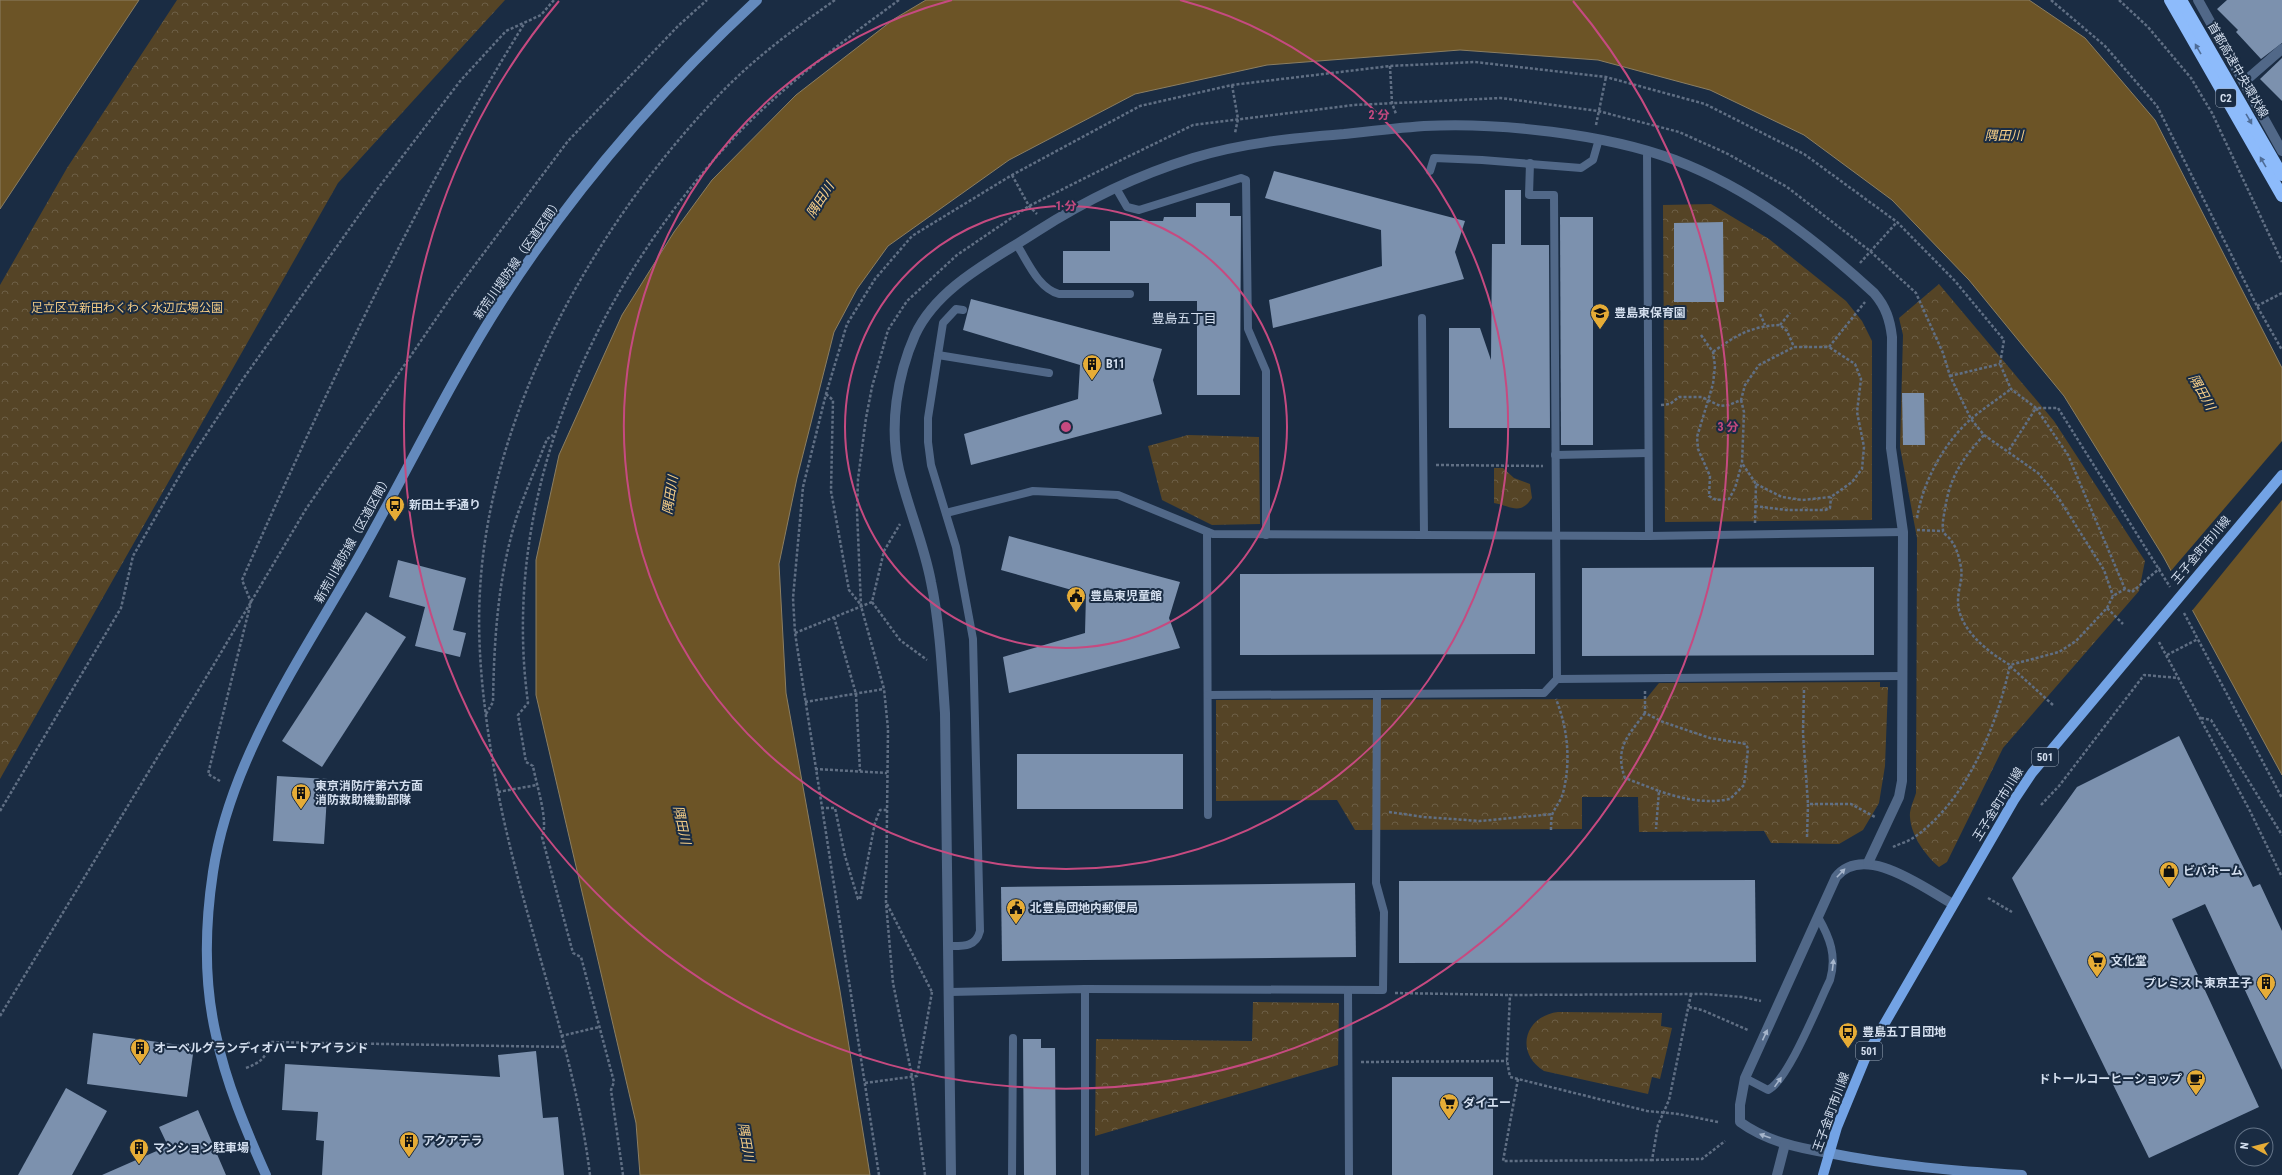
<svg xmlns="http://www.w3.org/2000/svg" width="2282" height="1175" viewBox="0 0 2282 1175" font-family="'Roboto Condensed','Noto Sans JP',sans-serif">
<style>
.park{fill:url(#park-crowns)}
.water{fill:#6c5426;stroke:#8b7e62}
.pier{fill:#1a2c43}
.building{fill:#7c91ae}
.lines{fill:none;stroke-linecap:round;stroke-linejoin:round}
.path{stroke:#606f84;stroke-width:2.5;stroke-dasharray:3 2;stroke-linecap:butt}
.lane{stroke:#516888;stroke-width:8}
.street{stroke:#516888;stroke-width:10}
.secondary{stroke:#648abd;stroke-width:10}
.primary{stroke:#73a3e5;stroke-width:10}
.highway{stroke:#8dbbfb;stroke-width:12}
.oneway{fill:#4e6c96}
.oneway2{fill:#a6b5cb}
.ring{fill:none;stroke:#c64a80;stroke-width:2}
.labels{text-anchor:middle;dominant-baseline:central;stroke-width:4;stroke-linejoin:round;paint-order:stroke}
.shield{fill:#1a2c43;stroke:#9ca9bb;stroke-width:1}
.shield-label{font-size:11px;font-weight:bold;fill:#d4dfef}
.street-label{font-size:12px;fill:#d4dfef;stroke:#1a2c43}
.park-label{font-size:12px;fill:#f4cc85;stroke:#1a2c43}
.poi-label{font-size:12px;font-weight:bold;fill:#d4dfef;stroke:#1a2c43;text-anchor:start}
.water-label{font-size:13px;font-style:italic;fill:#f7cf88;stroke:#1a2c43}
.neighbourhood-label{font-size:13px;fill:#d4dfef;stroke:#1a2c43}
.centre{fill:#c64a80;stroke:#1a2c43;stroke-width:2}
.ring-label{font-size:12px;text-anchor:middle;font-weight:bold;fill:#c64a80;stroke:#1a2c43;stroke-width:4;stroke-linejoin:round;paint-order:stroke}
</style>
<defs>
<pattern id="park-crowns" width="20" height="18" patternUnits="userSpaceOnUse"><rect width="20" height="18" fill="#554426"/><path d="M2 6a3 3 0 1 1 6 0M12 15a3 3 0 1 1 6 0" fill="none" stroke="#6d5f46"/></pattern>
</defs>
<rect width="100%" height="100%" fill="#1a2c43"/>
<g class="park">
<polygon points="177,0 505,0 338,183 0,779 0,285 67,168"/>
<polygon points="1711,204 1769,239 1846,301 1862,321 1872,341 1872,520 1665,522 1663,205"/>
<path d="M1939 284 2054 421 2145 561 2139 591 2003 748 1947 862 1939 867C1926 856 1911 836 1910 817 1909 810 1914 800 1916 793L1917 538 1900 447 1903 335 1899 318Z"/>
<polygon points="1188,435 1259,437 1260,524 1212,525 1162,500 1148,446"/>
<path d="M1494 468H1503L1514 478 1530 484 1532 498C1520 516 1511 506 1494 503Z"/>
<polygon points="1880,682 1880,687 1888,687 1885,766 1879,803 1863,830 1839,844 1771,843 1764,831 1639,832 1638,797 1582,797 1582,829 1355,830 1337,800 1216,801 1216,700 1646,699 1659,683"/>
<polygon points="1253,1002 1339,1003 1338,1065 1095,1136 1096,1039 1252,1041"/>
<path d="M1558 1012 1662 1013 1661 1026 1672 1028 1660 1079 1652 1077 1648 1094 1544 1071C1514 1052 1525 1016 1558 1012Z"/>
</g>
<g class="water">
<polygon points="0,0 139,0 0,209"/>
<polygon points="926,0 2029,0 2085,38 2155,120 2282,368 2282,775 2163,556 2064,396 1969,280 1892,200 1804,135 1710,90 1598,60 1460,50 1267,65 1135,94 1009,160 888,246 857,289 834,332 797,478 779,564 786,693 840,991 870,1175 640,1175 636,1123 536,695 536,560 559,455 622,315 674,232 712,180 796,95 894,19"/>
</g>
<polygon class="pier" points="2282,441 2282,500 2191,612 2170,572"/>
<g class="building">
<polygon points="2227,0 2282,0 2282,43 2261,59 2236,32 2238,30 2217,9"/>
<polygon points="2282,58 2282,101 2260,79"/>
<polygon points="1274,171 1465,221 1455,252 1464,279 1273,328 1269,300 1382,266 1381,230 1265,198"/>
<polygon points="1505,190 1521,190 1521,245 1549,245 1550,428 1449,428 1449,328 1480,328 1491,360 1492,244 1505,244"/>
<polygon points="1196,203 1230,203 1230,216 1241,216 1240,395 1197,395 1197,301 1149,301 1149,283 1063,283 1063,251 1110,251 1110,221 1163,221 1164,217 1196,217"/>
<polygon points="1560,217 1593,217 1593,445 1561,445"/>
<polygon points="1723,222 1724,302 1674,302 1674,223"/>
<polygon points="971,299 1162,349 1153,380 1162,414 971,465 964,434 1078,399 1080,365 963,330"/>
<polygon points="1902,393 1924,393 1925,445 1903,445"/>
<polygon points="1009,536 1180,582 1169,618 1180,648 1009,693 1003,657 1085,633 1086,594 1001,570"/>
<polygon points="398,560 466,578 453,630 466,633 460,657 415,646 425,607 389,597"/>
<polygon points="1874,567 1874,655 1582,656 1582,568"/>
<polygon points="1535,573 1535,654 1240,655 1240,574"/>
<polygon points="366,612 406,637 322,767 282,741"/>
<polygon points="2179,736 2253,887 2260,884 2282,931 2282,1070 2205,904 2172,919 2259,1107 2149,1158 2012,878 2077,787"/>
<rect x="1017" y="754" width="166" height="55"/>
<polygon points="277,776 328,779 324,844 273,841"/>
<polygon points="1755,880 1756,962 1399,963 1399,881"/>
<polygon points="1355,883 1356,957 1002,961 1001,887"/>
<polygon points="93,1033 194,1047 187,1097 87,1084"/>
<polygon points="1023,1039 1041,1039 1041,1048 1055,1048 1056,1175 1024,1175"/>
<polygon points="536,1051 543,1118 558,1117 564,1175 322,1175 324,1141 316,1140 318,1112 282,1110 285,1064 500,1077 498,1055"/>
<rect x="1392" y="1077" width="101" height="98"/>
<polygon points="66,1088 107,1111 72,1175 18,1175"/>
<polygon points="198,1110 226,1175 102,1175 168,1146 159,1127"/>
</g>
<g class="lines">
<g class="path">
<polyline points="2051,0 2105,46 2157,106 2257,306 2282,350"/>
<polyline points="2119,0 2148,27 2191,78 2212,113 2282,262"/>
<polyline points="1390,66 1392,103 1396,114"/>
<polyline points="1232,85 1238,119 1235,133"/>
<polyline points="1596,125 1606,77"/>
<polyline points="1012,175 1029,206 1037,214"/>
<polyline points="1860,263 1897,222"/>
<polyline points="2257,306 2282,293"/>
<polyline points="1760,314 1765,325"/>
<polyline points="1780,325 1790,313"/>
<polyline points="1701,335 1713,352 1715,366 1713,384 1697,437 1698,449 1710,476 1709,496 1716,500 1729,499 1735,488 1742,463"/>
<path d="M1713 352C1736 335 1752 326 1780 325L1787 331 1794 347"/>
<polyline points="1950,376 2000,364"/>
<polyline points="826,394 833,400 831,491 849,590 861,605"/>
<polyline points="1741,400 1744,412 1742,463 1756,484 1755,523"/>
<polyline points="1661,405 1670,404 1679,397 1702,397 1720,406 1729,405 1741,400 1745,385 1759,365 1794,347 1829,347 1865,302"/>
<path d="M1984 435C1963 458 1950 476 1945 509 1944 515 1942 523 1943 530 1943 534 1948 536 1950 539 1957 548 1959 557 1961 567 1963 579 1958 589 1958 601 1958 629 1988 652 2010 665L2059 652 2076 641 2107 608 2123 624"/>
<polyline points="2009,450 2036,408 2068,455 2125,589"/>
<polyline points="1436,465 1543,466"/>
<polyline points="1756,484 1782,497 1802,500 1831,497 1852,482 1862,469 1864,447 1857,412 1861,379 1855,364 1829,347"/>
<polyline points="1755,506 1786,510 1825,510 1830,508 1831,497"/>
<path d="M1917 518C1923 481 1944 443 1971 419 1984 408 1998 399 2011 389"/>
<polyline points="1917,530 1943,531"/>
<polyline points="872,602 900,640 927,660"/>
<polyline points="2107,608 2113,596 2125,589 2132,592 2160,568"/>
<polyline points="2184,613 2282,798"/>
<polyline points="834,617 856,694 860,771"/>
<polyline points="795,633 872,602 884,551 900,524"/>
<polyline points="2159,642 2250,811 2282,877"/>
<polyline points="2167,655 2198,639"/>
<polyline points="2010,666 2053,705"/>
<polyline points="1804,690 1803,733 1808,804"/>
<path d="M1645 691V713L1663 722 1710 738 1746 744 1748 749 1744 785 1730 799C1706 804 1682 799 1659 791"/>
<polyline points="805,702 884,689"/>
<path d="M1645 713C1628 736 1614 748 1625 778L1659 791 1656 829"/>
<path d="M486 714 493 702C494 639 498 576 517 516 526 490 537 465 547 439L553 435"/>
<polyline points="2201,718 2211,720 2282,835"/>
<polyline points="815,769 887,773"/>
<path d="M220 781 208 774 251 602 242 580C326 391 415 201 524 24"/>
<polyline points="498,792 537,785"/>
<polyline points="2041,805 2059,786 2144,675 2179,678"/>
<polyline points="821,808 835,808 845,856 858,899 860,899 875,823 880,810 887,810"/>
<polyline points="0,811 121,608 133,556 184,468 243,379 379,187 461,80 506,31 541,15 554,0"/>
<polyline points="1389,812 1424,817 1480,821 1553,814"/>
<path d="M1551 830C1551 825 1551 819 1552 815 1555 807 1561 801 1563 793 1571 762 1568 729 1556 699"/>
<polyline points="1807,837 1808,804 1851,804 1875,817"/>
<path d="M1893 847C1899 844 1907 842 1913 838 1966 802 1997 726 2010 665"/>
<polyline points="1988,898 2012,912"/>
<polyline points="887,904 932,992"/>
<polyline points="1395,993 1510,995"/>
<polyline points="1691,994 1669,1100 1658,1125 1652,1160 1702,1159 1725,1141"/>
<polyline points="1689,1007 1702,1010 1748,1030"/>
<polyline points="0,1016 213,666 306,509 453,294 568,141 678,26 707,0"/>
<polyline points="561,1036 599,1027"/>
<polyline points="1361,1062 1507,1061"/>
<path d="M246 1068C259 1063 268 1058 268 1042L564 1047"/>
<polyline points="1518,1079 1503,1161 1652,1160"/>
<polyline points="865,1083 917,1076 932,992"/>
<polyline points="1718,1122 1678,1114 1647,1111 1510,1077 1507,1061 1510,995 1706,994 1742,997 1761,1001"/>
<path d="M590 1175C574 1045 523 921 498 792 486 725 476 657 480 590 490 409 596 224 718 96 753 59 794 29 835 0"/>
<path d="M623 1175 611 1090 614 1082 581 957 573 953 542 837C549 821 536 784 533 766L526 762 518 715 528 703C501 505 584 311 712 162 766 99 832 49 899 0"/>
<polyline points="879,1175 795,633 793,598 803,487 826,394 847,324 875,279 912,236 1012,175 1140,106 1232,85 1390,66 1475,62 1606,77 1705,104 1804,154 1897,222 1955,281 2004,340 2000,364 2011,389 2036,408 2058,408 2170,587"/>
<polyline points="925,1175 912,1076 893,983 886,903 888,729 884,689 861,606 857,511 858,479 866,418 872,387 888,330 907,301 957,255 1029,206 1117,162 1193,125 1354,105 1501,98 1598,111 1679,132 1726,153 1787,187 1870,251 1916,293 1943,353 1950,376 1971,419 1984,435 2038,473 2056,494 2104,570 2113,596"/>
</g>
<g class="lane">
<polyline points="1647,151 1649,536"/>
<polyline points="1530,163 1529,195 1554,195 1557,679"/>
<polyline points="1430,171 1434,158 1482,160 1581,168 1593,160 1599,139"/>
<polyline points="1116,188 1127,207 1139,210 1241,178 1246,180 1248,329 1266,371 1266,535"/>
<path d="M1017 245C1028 262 1038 288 1059 294H1130"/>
<polyline points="1422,318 1424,535"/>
<polyline points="938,355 1049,373"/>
<polyline points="1555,455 1648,453"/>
<polyline points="946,513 1033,491 1118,495 1213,534 1649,536 1903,532"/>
<polyline points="1207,532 1208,815"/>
<polyline points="1208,695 1544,693 1557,679 1902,676"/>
<path d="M950 946C963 946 976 947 980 931L973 639 956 547 931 465 928 442V418L943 323 956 309 963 310"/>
<polyline points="1085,989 1383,990 1384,912 1376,883 1377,694"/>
<polyline points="1348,990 1349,1175"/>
<polyline points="950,992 1085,989 1085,1175"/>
<path d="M1745 1078 1768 1090C1788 1081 1819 1002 1830 980 1837 956 1830 938 1818 917"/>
<polyline points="1012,1175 1013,1038"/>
</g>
<g class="street">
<polyline points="2198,0 2282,151"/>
<polyline points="2244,82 2282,49"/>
<path d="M1829 1153C1798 1148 1766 1141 1740 1122V1105L1745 1078 1836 877C1864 842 1924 888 1953 904"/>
<path d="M951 1175 945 713C942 669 940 625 931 582 924 544 908 508 899 470 889 426 897 376 915 335 937 287 993 260 1036 232 1084 201 1138 175 1193 158 1242 143 1293 138 1344 134 1371 131 1397 128 1424 126 1498 122 1606 134 1675 160 1751 189 1815 239 1874 293 1886 307 1890 320 1892 337L1891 448 1903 532 1902 781 1899 797 1868 863"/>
<polyline points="1777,1175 1785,1144"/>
</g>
<g class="secondary">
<path d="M1829 1153C1893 1166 1957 1171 2022 1175"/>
<path d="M266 1175C246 1130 226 1083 216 1035 204 983 205 925 213 872 230 759 301 658 357 560 406 474 449 383 503 299 574 189 661 89 757 0"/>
</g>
<polyline class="primary" points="1823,1175 1837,1127 1867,1054 2014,800 2032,773 2282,475"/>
<g class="highway">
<polyline points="2170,0 2282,196"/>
<polyline points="2181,0 2282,175"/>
</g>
</g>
<defs><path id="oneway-solid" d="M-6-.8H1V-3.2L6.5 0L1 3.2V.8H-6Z"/></defs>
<g class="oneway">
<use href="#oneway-solid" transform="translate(2198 49) rotate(-120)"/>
<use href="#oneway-solid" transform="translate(2249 119) rotate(60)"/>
<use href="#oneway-solid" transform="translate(2263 162) rotate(-120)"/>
</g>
<g class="oneway2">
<use href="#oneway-solid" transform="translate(1841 873) rotate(-46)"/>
<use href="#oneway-solid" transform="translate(1833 965) rotate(-83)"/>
<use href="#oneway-solid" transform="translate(1765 1035) rotate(-65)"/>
<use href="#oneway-solid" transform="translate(1778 1082) rotate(-55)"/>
<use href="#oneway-solid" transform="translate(1765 1136) rotate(-160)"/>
</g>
<g class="ring">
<circle cx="1066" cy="427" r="221"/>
<path d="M1180 0A442 442 0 1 1 952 0"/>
<path d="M1573 1A662 662 0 1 1 559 1"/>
</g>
<defs>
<symbol id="school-pin" viewBox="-11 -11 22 30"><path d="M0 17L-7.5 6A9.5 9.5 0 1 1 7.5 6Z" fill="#e6ac36" stroke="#1a2c43"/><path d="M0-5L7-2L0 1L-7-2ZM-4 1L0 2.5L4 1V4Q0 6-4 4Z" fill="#111"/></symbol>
<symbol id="building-pin" viewBox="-11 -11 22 30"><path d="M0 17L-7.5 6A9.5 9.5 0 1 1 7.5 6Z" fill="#e6ac36" stroke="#1a2c43"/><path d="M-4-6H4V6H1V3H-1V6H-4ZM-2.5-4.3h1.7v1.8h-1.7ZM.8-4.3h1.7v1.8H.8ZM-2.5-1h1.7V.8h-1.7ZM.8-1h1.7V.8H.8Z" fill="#111"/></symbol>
<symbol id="bus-pin" viewBox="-11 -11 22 30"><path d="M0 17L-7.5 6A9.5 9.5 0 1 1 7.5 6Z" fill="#e6ac36" stroke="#1a2c43"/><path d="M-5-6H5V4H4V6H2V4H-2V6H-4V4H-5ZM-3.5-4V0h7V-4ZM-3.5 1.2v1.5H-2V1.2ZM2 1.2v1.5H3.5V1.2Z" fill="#111"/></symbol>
<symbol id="civic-pin" viewBox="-11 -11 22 30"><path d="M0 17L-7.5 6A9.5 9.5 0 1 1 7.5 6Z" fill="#e6ac36" stroke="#1a2c43"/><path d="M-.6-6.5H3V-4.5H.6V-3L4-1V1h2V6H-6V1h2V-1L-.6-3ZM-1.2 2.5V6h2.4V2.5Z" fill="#111"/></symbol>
<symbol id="shop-pin" viewBox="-11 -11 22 30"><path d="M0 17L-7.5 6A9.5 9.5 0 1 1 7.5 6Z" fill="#e6ac36" stroke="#1a2c43"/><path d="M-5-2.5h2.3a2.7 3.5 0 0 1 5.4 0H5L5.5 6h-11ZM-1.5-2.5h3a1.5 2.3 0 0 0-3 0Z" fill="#111"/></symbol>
<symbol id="supermarket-pin" viewBox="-11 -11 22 30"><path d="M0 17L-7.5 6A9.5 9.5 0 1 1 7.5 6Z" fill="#e6ac36" stroke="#1a2c43"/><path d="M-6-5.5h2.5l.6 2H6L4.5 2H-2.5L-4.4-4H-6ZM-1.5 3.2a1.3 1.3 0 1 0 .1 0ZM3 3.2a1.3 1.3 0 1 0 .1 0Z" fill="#111"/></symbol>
<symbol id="cafe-pin" viewBox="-11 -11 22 30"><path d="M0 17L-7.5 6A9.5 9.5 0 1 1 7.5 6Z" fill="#e6ac36" stroke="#1a2c43"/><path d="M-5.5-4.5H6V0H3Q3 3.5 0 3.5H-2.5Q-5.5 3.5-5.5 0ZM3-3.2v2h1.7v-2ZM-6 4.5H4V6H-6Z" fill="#111"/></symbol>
</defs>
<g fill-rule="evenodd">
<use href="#school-pin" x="1589" y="302" width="22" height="30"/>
<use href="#building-pin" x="1081" y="353" width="22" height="30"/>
<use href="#bus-pin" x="384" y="494" width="22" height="30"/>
<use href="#civic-pin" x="1065" y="585" width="22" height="30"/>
<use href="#building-pin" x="290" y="782" width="22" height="30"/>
<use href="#shop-pin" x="2158" y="860" width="22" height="30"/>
<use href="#civic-pin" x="1005" y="897" width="22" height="30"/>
<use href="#supermarket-pin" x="2086" y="950" width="22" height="30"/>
<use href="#building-pin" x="2255" y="972" width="22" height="30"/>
<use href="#bus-pin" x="1837" y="1021" width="22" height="30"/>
<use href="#building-pin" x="129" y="1037" width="22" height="30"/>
<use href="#cafe-pin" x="2185" y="1068" width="22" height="30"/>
<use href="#supermarket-pin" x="1438" y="1092" width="22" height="30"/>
<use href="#building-pin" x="398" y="1130" width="22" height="30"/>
<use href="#building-pin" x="128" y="1137" width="22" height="30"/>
</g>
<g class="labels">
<g class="shield">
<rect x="2216" y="89" width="20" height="18" rx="3"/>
<rect x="2032" y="748" width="26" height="18" rx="3"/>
<rect x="1856" y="1042" width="26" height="18" rx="3"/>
</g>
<g class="shield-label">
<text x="2226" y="98">C2</text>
<text x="2045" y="757">501</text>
<text x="1869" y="1051">501</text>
</g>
<g class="street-label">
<text transform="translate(2238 70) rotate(60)">首都高速中央環状線</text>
<text transform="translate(518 259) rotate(-55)">新荒川堤防線（区道区間）</text>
<text transform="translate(353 539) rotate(-61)">新荒川堤防線（区道区間）</text>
<text transform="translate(2201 550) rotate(-50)">王子金町市川線</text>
<text transform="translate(1998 804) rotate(-58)">王子金町市川線</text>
<text transform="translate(1831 1112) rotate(-70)">王子金町市川線</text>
</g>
<g class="park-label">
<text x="127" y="308">足立区立新田わくわく水辺広場公園</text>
</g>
<g class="poi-label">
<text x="1614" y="313">豊島東保育園</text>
<text x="1106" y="364">B11</text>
<text x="409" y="505">新田土手通り</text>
<text x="1090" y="596">豊島東児童館</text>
<text x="315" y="786">東京消防庁第六方面<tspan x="315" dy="14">消防救助機動部隊</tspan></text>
<text x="2183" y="871">ビバホーム</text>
<text x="1030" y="908">北豊島団地内郵便局</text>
<text x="2111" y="961">文化堂</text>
<text x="2252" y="983" text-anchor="end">プレミスト東京王子</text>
<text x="1862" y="1032">豊島五丁目団地</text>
<text x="154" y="1048">オーベルグランディオハートアイランド</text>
<text x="2182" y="1079" text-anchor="end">ドトールコーヒーショップ</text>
<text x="1463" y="1103">ダイエー</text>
<text x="423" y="1141">アクアテラ</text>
<text x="153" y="1148">マンション駐車場</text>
</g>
<g class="water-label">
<text x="2004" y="135">隅田川</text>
<text transform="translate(820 200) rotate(-57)">隅田川</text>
<text transform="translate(2202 392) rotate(61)">隅田川</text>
<text transform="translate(670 495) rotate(-81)">隅田川</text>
<text transform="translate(682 825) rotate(78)">隅田川</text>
<text transform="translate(746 1142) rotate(80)">隅田川</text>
</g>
<g class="neighbourhood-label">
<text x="1184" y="318">豊島五丁目</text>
</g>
</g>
<circle cx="1066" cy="427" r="6" class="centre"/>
<g class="ring-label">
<text x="1379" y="119">2 分</text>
<text x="1066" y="210">1 分</text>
<text x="1728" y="431">3 分</text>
</g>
<g transform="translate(2254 1147) rotate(277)"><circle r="19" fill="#1a2c43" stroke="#647488"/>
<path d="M0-3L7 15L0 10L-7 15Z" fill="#e6ac36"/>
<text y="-6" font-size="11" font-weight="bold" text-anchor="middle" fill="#d4dfef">N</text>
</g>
</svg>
